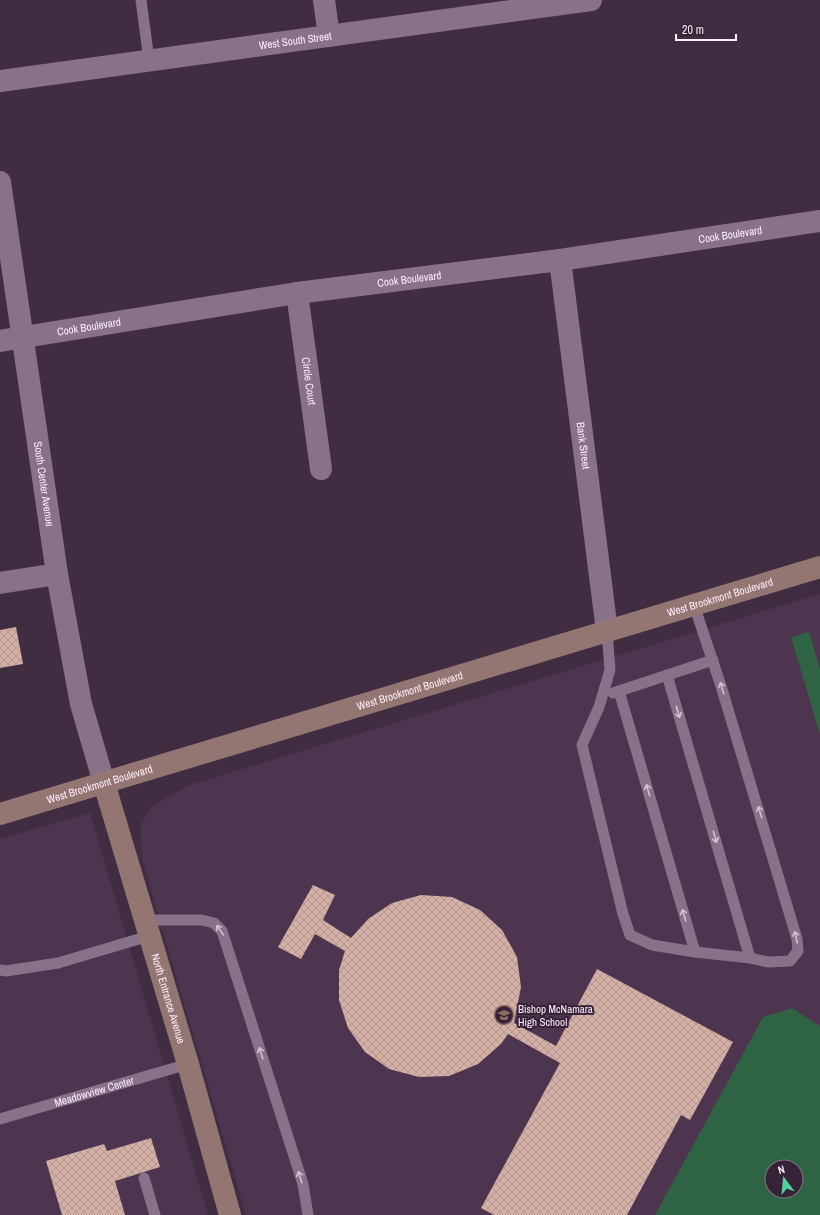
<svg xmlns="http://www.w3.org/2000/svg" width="820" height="1215" viewBox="0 0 820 1215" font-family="'Archivo Narrow',sans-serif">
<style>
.built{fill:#4e354f;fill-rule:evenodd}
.pitch{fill:#2e6443;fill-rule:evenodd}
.building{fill:url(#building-cross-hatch)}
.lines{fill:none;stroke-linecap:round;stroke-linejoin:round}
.service{stroke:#887189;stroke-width:11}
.minor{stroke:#887189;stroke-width:22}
.tertiary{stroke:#887189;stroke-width:22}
.secondary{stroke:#937672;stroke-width:22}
.oneway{stroke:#d3c2d3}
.labels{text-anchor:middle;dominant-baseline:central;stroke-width:4;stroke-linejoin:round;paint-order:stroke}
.street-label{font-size:11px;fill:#fbeefb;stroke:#362337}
.poi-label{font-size:11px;fill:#fbeefb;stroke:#362337;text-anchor:start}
</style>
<defs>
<pattern id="building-cross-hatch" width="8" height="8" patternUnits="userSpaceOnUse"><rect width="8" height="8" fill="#d3afa6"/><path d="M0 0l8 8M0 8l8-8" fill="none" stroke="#b1958f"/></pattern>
</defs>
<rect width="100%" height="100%" fill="#412d41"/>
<g class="built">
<path d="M820 594V1215H246L143 863 141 840V825L151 807 187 786ZM772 1167H796V1191H772Z"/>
<polygon points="90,813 208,1215 0,1215 0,839"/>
</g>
<g class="pitch">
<polygon points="809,632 820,669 820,735 791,637"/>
<path d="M792 1008 820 1026V1215H655L763 1017ZM772 1167H796V1191H772Z"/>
</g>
<g class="building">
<polygon points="16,627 23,664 0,668 0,630"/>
<polygon points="313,885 335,895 323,920 351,938 368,919 392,903 421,895 452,897 480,910 502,930 517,957 521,987 514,1023 556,1046 597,969 733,1042 690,1120 681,1115 627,1215 494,1215 481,1208 560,1063 508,1034 501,1044 478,1064 449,1076 419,1077 389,1069 365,1052 348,1028 339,1000 339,970 345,951 315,934 301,959 278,947"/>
<polygon points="151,1138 160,1167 115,1181 125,1215 62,1215 46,1161 104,1144 107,1151"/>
</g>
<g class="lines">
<g class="service">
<polyline points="141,0 149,60"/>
<polyline points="607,631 610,670 599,707 582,745 623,914 630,935 652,945 695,952 750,958 768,962 790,961 798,951 797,939 721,686 694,605"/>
<polyline points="667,675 750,958"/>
<polyline points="619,691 695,952"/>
<polyline points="613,693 713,660"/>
<polyline points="145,920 202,920 214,923 222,931 303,1184 308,1215"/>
<polyline points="0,970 6,971 58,963 149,936"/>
<path id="s1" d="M0 1119 188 1064"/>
<polyline points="144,1178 155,1215"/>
</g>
<g class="minor">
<polyline points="324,0 329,36"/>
<path id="s2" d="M0 81 591 0"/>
<path id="s3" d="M560 260 607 631"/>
<path id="s4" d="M297 293 321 469"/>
<path id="s5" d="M0 341 297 293 560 260 820 221"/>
<polyline points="0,583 57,574"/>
</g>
<path class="tertiary" id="s6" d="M0 182 57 574 81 704 104 783"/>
<g class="secondary">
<path id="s7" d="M104 783 188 1064 230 1215"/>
<path id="s8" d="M0 814 820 567"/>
</g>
</g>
<defs><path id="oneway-shaft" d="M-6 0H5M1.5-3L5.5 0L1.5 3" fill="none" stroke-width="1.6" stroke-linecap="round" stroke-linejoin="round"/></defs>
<g class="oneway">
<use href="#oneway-shaft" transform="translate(722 688) rotate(-108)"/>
<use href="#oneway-shaft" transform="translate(678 712) rotate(74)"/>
<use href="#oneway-shaft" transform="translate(648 790) rotate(-106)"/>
<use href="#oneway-shaft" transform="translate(760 812) rotate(-106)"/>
<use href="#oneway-shaft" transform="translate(715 837) rotate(74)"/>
<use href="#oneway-shaft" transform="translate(684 915) rotate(-106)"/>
<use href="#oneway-shaft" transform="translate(220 930) rotate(-125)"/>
<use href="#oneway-shaft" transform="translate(796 937) rotate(-102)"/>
<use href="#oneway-shaft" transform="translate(261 1053) rotate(-108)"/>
<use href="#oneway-shaft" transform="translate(300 1177) rotate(-108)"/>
</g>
<defs>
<symbol id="school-ring" viewBox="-11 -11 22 22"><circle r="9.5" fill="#362337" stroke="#8d6e63" stroke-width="1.5"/><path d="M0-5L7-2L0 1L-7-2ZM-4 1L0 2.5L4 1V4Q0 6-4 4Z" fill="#8d6e63"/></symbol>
</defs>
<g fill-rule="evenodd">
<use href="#school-ring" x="493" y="1004" width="22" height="22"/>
</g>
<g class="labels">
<g class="street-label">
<text stroke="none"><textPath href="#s2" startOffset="298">West South Street</textPath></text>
<text stroke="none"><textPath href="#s5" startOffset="738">Cook Boulevard</textPath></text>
<text stroke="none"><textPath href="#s5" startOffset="414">Cook Boulevard</textPath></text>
<text stroke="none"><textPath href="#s5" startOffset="90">Cook Boulevard</textPath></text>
<text stroke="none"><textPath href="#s4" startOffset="89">Circle Court</textPath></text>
<text stroke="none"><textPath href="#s3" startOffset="187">Bank Street</textPath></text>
<text stroke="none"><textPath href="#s6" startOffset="305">South Center Avenue</textPath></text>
<text stroke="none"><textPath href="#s8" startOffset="752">West Brookmont Boulevard</textPath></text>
<text stroke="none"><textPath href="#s8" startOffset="428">West Brookmont Boulevard</textPath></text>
<text stroke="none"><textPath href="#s8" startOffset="104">West Brookmont Boulevard</textPath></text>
<text stroke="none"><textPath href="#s7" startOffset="225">North Entrance Avenue</textPath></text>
<text stroke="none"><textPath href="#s1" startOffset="98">Meadowview Center</textPath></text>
</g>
<g class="poi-label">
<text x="518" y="1009">Bishop McNamara<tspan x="518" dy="13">High School</tspan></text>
</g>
</g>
<g transform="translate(784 1179) rotate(344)"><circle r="19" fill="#362337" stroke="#857485"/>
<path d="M0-3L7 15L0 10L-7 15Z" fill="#50d398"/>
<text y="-6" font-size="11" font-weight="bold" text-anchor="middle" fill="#fbeefb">N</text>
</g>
<path d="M676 34v6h60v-6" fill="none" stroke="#fbeefb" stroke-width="2"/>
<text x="682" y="34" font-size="12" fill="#fbeefb" stroke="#362337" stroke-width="3" paint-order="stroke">20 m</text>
</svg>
